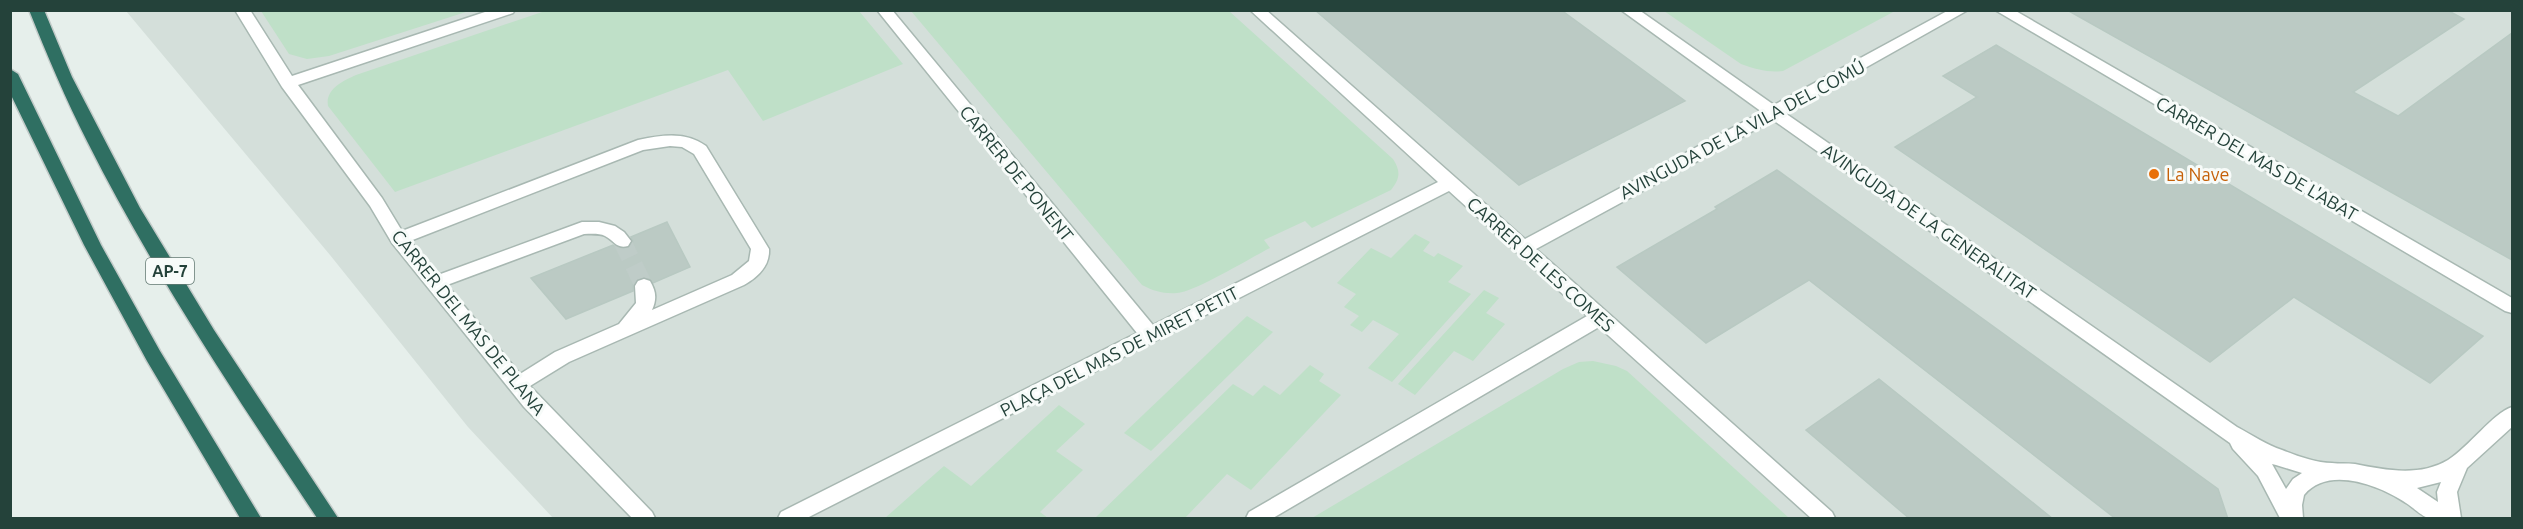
<svg xmlns="http://www.w3.org/2000/svg" width="2523" height="529" viewBox="0 0 2523 529" font-family="Ubuntu,sans-serif">
<style>
.built{fill:#d4dfda}
.green{fill:#bfe0c8}
.building{fill:#bbcac4;stroke:#b8c9c2;stroke-width:1.5}
.lines{fill:none;stroke-linecap:round;stroke-linejoin:round}
.minor-tunnel{stroke:#bfccc8;stroke-width:18;stroke-dasharray:18 9;stroke-linecap:butt}
.minor-casing{stroke:#a8b8b2;stroke-width:3}
.highway-casing{stroke:#c2cac8;stroke-width:3}
.minor{fill:#fff;fill-rule:evenodd}
.highway{fill:#2f6f62;fill-rule:evenodd}
.food-dot{fill:#e8710a;stroke:#f7fbf9;stroke-width:2}
.labels{text-anchor:middle;dominant-baseline:central;stroke-width:6;stroke-linejoin:round;paint-order:stroke}
.shield{fill:#f7fbf9;stroke:#637a73;stroke-width:1.5}
.shield-label{font-size:16px;font-weight:bold;fill:#24423a}
.street-label{font-size:18px;fill:#24423a;stroke:#f7fbf9}
.food-label{font-size:18px;fill:#c56008;stroke:#f7fbf9;text-anchor:start}
</style>
<rect width="100%" height="100%" fill="#e6efeb"/>
<polygon class="built" points="126,11 2512,11 2512,518 553,518 468,427 330,255"/>
<g class="green">
<path d="M548 10 859 11 903 64 763 121 728 70 395 192 328 106C325 89 343 81 356 75Z"/>
<polygon points="261,11 469,11 329,56 307,59 289,54"/>
<path d="M911 11H1229L1393 159C1401 171 1400 179 1391 190L1312 228 1305 221 1264 240 1270 248C1250 258 1197 291 1177 293 1164 294 1153 291 1142 285Z"/>
<path d="M1664 11H1895L1783 71C1769 73 1755 69 1741 64Z"/>
<polygon points="1415,234 1430,242 1423,251 1434,257 1438,253 1463,266 1448,282 1471,294 1392,382 1368,368 1399,334 1373,320 1362,332 1350,325 1359,316 1344,307 1356,294 1337,283 1371,248 1391,258"/>
<polygon points="1484,290 1499,298 1486,313 1505,324 1473,361 1454,351 1415,395 1398,384"/>
<polygon points="1247,316 1273,332 1151,451 1124,433"/>
<polygon points="1593,361 1616,366 1627,371 1789,518 1312,518 1563,369 1579,362"/>
<polygon points="1310,365 1324,374 1319,381 1341,395 1251,490 1227,474 1185,518 1095,518 1233,384 1253,396 1264,385 1280,395"/>
<polygon points="1059,405 1085,424 1056,451 1083,470 1040,512 1048,518 885,518 944,466 971,486"/>
</g>
<g class="building">
<polygon points="1315,10 1561,10 1685,101 1519,185"/>
<polygon points="2067,10 2447,10 2464,19 2353,92 2398,116 2512,33 2512,260"/>
<polygon points="1996,45 2095,104 2483,336 2430,383 2294,297 2210,362 1895,147 1977,97 1943,76"/>
<polygon points="1777,170 2218,489 2228,519 2116,519 1809,280 1706,343 1617,267 1717,209 1715,207"/>
<polygon points="667,222 690,267 653,283 645,277 637,279 633,285 633,291 566,319 531,278 613,245 620,249 628,248 633,241 631,237"/>
<polygon points="1879,379 1914,407 2053,519 1910,519 1806,430"/>
</g>
<g class="lines">
<polyline class="minor-tunnel" points="622,241 644,286"/>
<defs>
<g id="minor">
<path d="M235 10H250L292 76 491 10H515L513 13 298 85 382 198 402 231 638 140C662 135 685 131 706 146L769 249C770 266 758 277 744 285L569 362 530 386 652 512 655 518H632L524 407 392 243 370 206 282 87ZM670 146 682 147 694 154 751 249 749 261 732 275 652 310C657 299 656 291 650 281L644 279 638 281 635 286 636 303 619 324 555 352 520 374 447 285 584 234C591 234 599 233 605 236 615 241 616 249 628 246L631 241 624 232 615 226 599 222H582L438 275 410 241 643 150Z"/>
<path d="M877 10H892L1153 325 1438 182 1250 10H1266L1525 239 1762 112 1621 10H1639L1774 105 1949 10H1968L1785 113 2237 427C2252 435 2267 445 2282 450 2297 456 2316 463 2332 463 2339 464 2347 463 2355 464 2385 470 2420 477 2448 460 2469 447 2493 413 2512 407V427L2467 468 2457 492 2461 518C2451 518 2439 521 2429 518 2422 517 2413 507 2406 503 2380 486 2329 465 2304 495L2302 505 2303 518H2280L2258 476 2233 449 2230 443 1773 120 1536 249 1832 512 1835 518H1811L1599 327 1273 518H1246L1249 512 1587 316 1449 191 807 518H778L781 512 1137 333ZM2272 464 2276 465 2302 473 2293 479 2286 489ZM2441 482 2437 492 2438 502 2417 488Z"/>
<polygon points="1995,10 2014,10 2512,298 2512,313 2505,311"/>
</g>
<g id="highway">
<path d="M29 10H44L72 77 140 208 214 330 338 518H317C236 396 154 274 88 143 66 100 47 55 29 10Z"/>
<polygon points="10,69 18,74 101,245 160,351 261,518 240,518 147,361 84,245 10,93"/>
</g>
</defs>
<use href="#minor" class="minor-casing"/>
<use href="#highway" class="highway-casing"/>
<use href="#minor" class="minor"/>
<use href="#highway" class="highway"/>
</g>
<circle class="food-dot" cx="2154" cy="174" r="6"/>
<g class="labels">
<rect class="shield" x="146" y="258" width="48" height="26" rx="4.5"/>
<g class="shield-label">
<text x="170" y="271">AP-7</text>
</g>
<g class="street-label">
<text transform="translate(1742 129) rotate(-28)">AVINGUDA DE LA VILA DEL COMÚ</text>
<text transform="translate(2257 158) rotate(30)">CARRER DEL MAS DE L'ABAT</text>
<text transform="translate(1017 173) rotate(51)">CARRER DE PONENT</text>
<text transform="translate(1929 221) rotate(35)">AVINGUDA DE LA GENERALITAT</text>
<text transform="translate(1541 264) rotate(42)">CARRER DE LES COMES</text>
<text transform="translate(469 322) rotate(51)">CARRER DEL MAS DE PLANA</text>
<text transform="translate(1119 351) rotate(-27)">PLAÇA DEL MAS DE MIRET PETIT</text>
</g>
<g class="food-label">
<text x="2166" y="174">La Nave</text>
</g>
</g>
<rect width="2523" height="529" fill="none" stroke="#24423a" stroke-width="24"/>
</svg>
